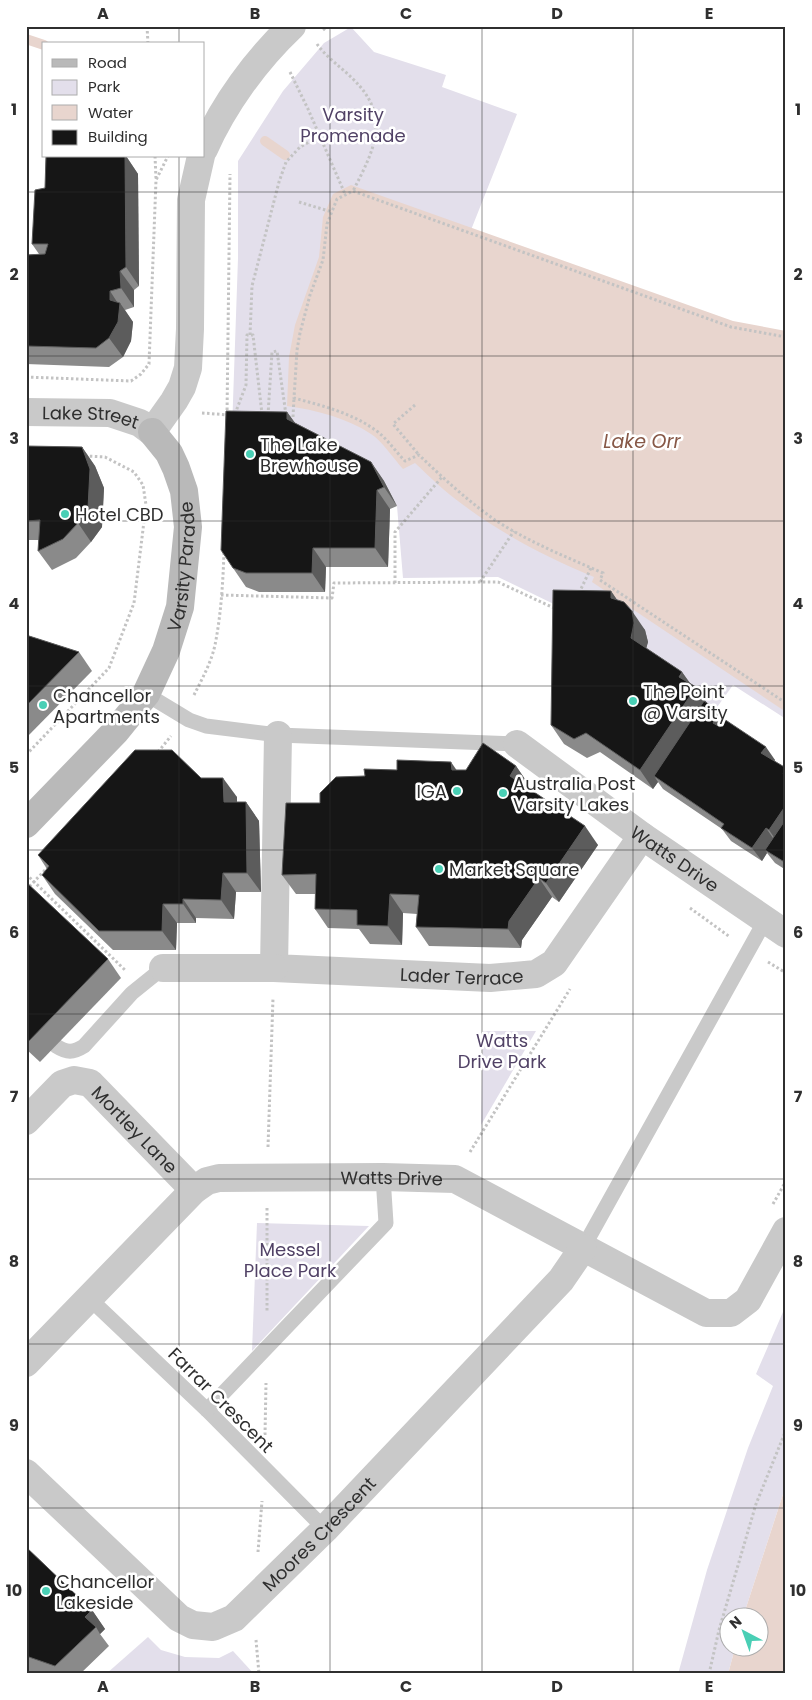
<svg xmlns="http://www.w3.org/2000/svg" width="812" height="1700" viewBox="0 0 812 1700" font-family="Poppins,sans-serif">
<style>
.green{fill:#e3dfeb}
.water{fill:#e8d5ce}
.lines{fill:none;stroke-linecap:round;stroke-linejoin:round}
.stream{stroke:#e8d5ce;stroke-width:10}
.path{stroke:#c3c3c3;stroke-width:3;stroke-dasharray:2.5 2.5;stroke-linecap:butt}
.lane{stroke:#c9c9c9;stroke-width:15}
.street{stroke:#c9c9c9;stroke-width:28}
.secondary{stroke:#b9b9b9;stroke-width:28}
.wall{fill:#8a8a8a}
.shaded-wall{fill:#5c5c5c}
.building{fill:#161616;stroke:#5c5c5c}
.grid{fill:none;stroke:#2f2f2f;stroke-width:1;stroke-opacity:0.55}
.poi-dot{fill:#49cfb5;stroke:#fff;stroke-width:2}
.labels{text-anchor:middle;dominant-baseline:central;stroke-width:5;stroke-linejoin:round;paint-order:stroke}
.park-label{font-size:18px;fill:#514266;stroke:#fff}
.street-label{font-size:18px;fill:#2f2f2f;stroke:#fff}
.poi-label{font-size:18px;fill:#2f2f2f;stroke:#fff;text-anchor:start}
.water-label{font-size:19px;font-style:italic;fill:#875847;stroke:#fff}
.neatline{fill:none;stroke:#2f2f2f;stroke-width:2}
.grid-label{font-size:16px;text-anchor:middle;font-weight:bold;fill:#2f2f2f}
</style>
<rect width="100%" height="100%" fill="#fff"/>
<g class="green">
<polygon points="351,27 374,52 446,75 442,87 517,114 467,240 335,398 786,696 786,719 733,685 715,710 566,610 498,577 403,578 397,506 384,481 232,430 238,258 238,161 283,91 324,43"/>
<polygon points="483,1031 536,1031 481,1125"/>
<polygon points="257,1223 369,1226 252,1351"/>
<polygon points="786,1305 786,1485 743,1617 730,1618 730,1648 735,1648 728,1674 678,1674 707,1570 748,1448 773,1386 756,1374"/>
<polygon points="148,1637 161,1650 185,1657 219,1658 233,1651 254,1674 106,1674"/>
</g>
<g class="water">
<path d="M351 185 733 321 786 331V712L592 582 594 577C547 557 503 535 462 504 445 492 430 477 415 463L403 469C394 459 382 441 371 434 347 418 316 410 287 406L289 357 295 325 319 257 323 217 333 194Z"/>
<polygon points="786,1485 786,1674 728,1674 735,1648 760,1648 760,1618 743,1617"/>
</g>
<g class="lines">
<g class="stream">
<polyline points="26,39 44,45"/>
<polyline points="265,141 285,155"/>
</g>
<g class="path">
<polyline points="147,26 148,44"/>
<polyline points="323,30 328,26"/>
<path d="M317 44C326 57 341 67 353 79 392 117 374 150 353 191"/>
<polyline points="290,72 308,109 345,194"/>
<polyline points="155,156 156,179"/>
<polyline points="299,202 332,212"/>
<polyline points="250,335 252,286 279,182 286,162 300,147 320,136"/>
<path d="M786 337 731 327 353 191 337 199 327 224 323 260 310 295 300 333 297 350 294 398C323 406 353 413 378 432 388 440 396 452 405 461L419 455C443 478 468 501 495 520 529 542 566 557 603 573L600 580 786 703"/>
<polyline points="26,377 131,381 141,374 149,364 156,180 168,156"/>
<polyline points="415,405 393,424 419,455"/>
<polyline points="202,413 229,415"/>
<polyline points="235,414 246,385 247,335 253,335 262,414"/>
<polyline points="227,415 230,174"/>
<polyline points="268,415 272,352 277,351 286,415"/>
<polyline points="288,417 293,417 294,398"/>
<polyline points="480,582 514,531"/>
<polyline points="395,583 395,532 442,477"/>
<polyline points="579,593 591,568"/>
<polyline points="221,595 332,598 334,583 498,582 554,608"/>
<path d="M194 695C202 679 211 663 215 645 221 615 223 582 224 552"/>
<polyline points="158,752 171,736"/>
<polyline points="26,755 109,668 134,603 146,505 143,485 134,472 105,457 85,456"/>
<polyline points="26,874 125,970"/>
<polyline points="26,890 48,867"/>
<polyline points="690,908 730,937"/>
<polyline points="768,962 786,973"/>
<polyline points="268,1147 273,998"/>
<polyline points="470,1152 570,989"/>
<polyline points="773,1204 786,1181"/>
<polyline points="267,1208 267,1312"/>
<polyline points="265,1435 266,1383"/>
<polyline points="258,1552 262,1501"/>
<polyline points="256,1640 259,1674"/>
<polyline points="709,1674 719,1630 756,1504 786,1430"/>
</g>
<g class="lane">
<polyline points="146,694 189,720 206,726 278,735 517,744"/>
<path d="M56 1046C67 1053 73 1053 84 1046L132 993 163 968"/>
<polyline points="583,1248 766,919"/>
<polyline points="90,1299 207,1410 325,1529"/>
<polyline points="207,1410 386,1223 383,1177"/>
</g>
<g class="street">
<path d="M204 149C224 104 256 60 292 26"/>
<path id="s1" d="M26 412 110 413 140 423 152 432 174 401 182 387 188 368 190 329 191 200 201 156"/>
<path id="s2" d="M278 735 274 968 490 978 536 974 554 963 642 836"/>
<path id="s3" d="M517 744 642 836 786 934"/>
<polyline points="163,968 274,968"/>
<path id="s4" d="M26 1121 62 1084 74 1080 90 1083 194 1190"/>
<path id="s5" d="M26 1363 194 1190 207 1181 219 1178 383 1177 455 1179 706 1313H731L748 1300 786 1231"/>
<path id="s6" d="M26 1473 179 1618 193 1625 213 1627 234 1618 325 1529 561 1280 583 1248"/>
</g>
<path class="secondary" id="s7" d="M26 824 116 731 146 694 166 651 180 607 188 527 184 491 176 468 169 453 152 432"/>
</g>
<g class="wall">
<polygon points="46,156 126,156 138,174 139,286 134,290 134,307 125,310 133,322 131,341 123,357 109,367 26,364 26,255 39,254 32,244 45,188"/>
<polygon points="287,412 295,423 371,462 384,481 397,506 390,509 388,567 326,567 325,592 259,592 246,587 233,568"/>
<polygon points="26,446 82,447 95,466 104,488 102,527 91,542 76,558 52,570 38,551 39,540 26,540"/>
<polygon points="611,591 617,600 645,630 648,642 646,648 682,672 690,683 708,704 720,712 726,720 775,760 774,761 786,768 786,870 775,863 767,853 762,861 731,841 722,829 663,789 658,782 653,789 600,752 587,758 564,744 551,725"/>
<polygon points="26,635 79,652 92,671 26,738"/>
<polygon points="516,766 529,785 528,788 598,845 559,902 552,897 522,940 521,948 429,946 416,927 417,914 403,913 402,945 370,944 359,929 328,928 315,909 315,894 296,894 282,875 320,803 365,776 397,770 466,770"/>
<polygon points="201,778 237,797 237,802 246,802 259,821 261,892 236,892 234,919 196,918 196,923 177,923 176,950 113,950 55,894 42,875 47,869 38,855"/>
<polygon points="26,882 108,959 121,978 40,1062 26,1049"/>
<polygon points="26,1547 92,1610 105,1629 100,1634 109,1646 80,1674 37,1674 26,1670"/>
</g>
<g class="shaded-wall">
<polygon points="125,156 126,156 138,174 139,286 126,267"/>
<polygon points="120,271 134,290 134,307 121,288"/>
<polygon points="110,291 119,305 120,303 133,322 131,341 123,357 109,338"/>
<polygon points="287,412 301,431 287,419"/>
<polygon points="82,447 95,466 104,488 102,527 91,542 78,523"/>
<polygon points="371,462 384,481 397,506 384,487"/>
<polygon points="377,490 390,509 388,567 375,548"/>
<polygon points="313,548 326,567 325,592 312,573"/>
<polygon points="611,591 624,610 611,598"/>
<polygon points="632,611 645,630 648,642 644,657 631,638"/>
<polygon points="682,672 694,689 696,687 709,706 654,776 658,782 653,789 640,770"/>
<polygon points="720,712 729,725 722,736 713,723"/>
<polygon points="766,747 775,760 770,767 761,753"/>
<polygon points="451,762 464,781 452,770"/>
<polygon points="516,766 529,785 523,795 510,776"/>
<polygon points="223,778 237,797 237,821 224,802"/>
<polygon points="246,802 259,821 261,892 247,873"/>
<polygon points="786,805 786,832 778,843 769,830"/>
<polygon points="585,826 598,845 559,902 546,883"/>
<polygon points="766,828 775,841 765,850 767,853 762,861 752,848"/>
<polygon points="223,873 236,892 234,919 221,900"/>
<polygon points="539,878 552,897 522,940 521,948 508,929 509,921"/>
<polygon points="390,894 403,913 402,945 388,926"/>
<polygon points="183,899 196,918 196,923 183,904"/>
<polygon points="163,904 177,923 176,950 162,931"/>
<polygon points="92,1610 105,1629 100,1634 96,1627 85,1617"/>
</g>
<g class="building">
<polygon points="46,156 125,156 126,267 120,271 121,288 110,291 110,300 120,303 118,322 109,338 96,348 26,346 26,255 45,254 48,244 32,244 35,190 45,188"/>
<polygon points="226,411 287,412 287,419 371,462 384,487 377,490 375,548 313,548 312,573 246,573 233,568 221,550"/>
<polygon points="26,446 82,447 90,469 88,508 78,523 63,539 38,551 40,520 26,521"/>
<polygon points="553,590 611,591 611,598 624,602 632,611 634,623 631,638 682,672 679,677 696,687 640,770 586,733 574,739 551,725"/>
<polygon points="26,635 79,652 26,706"/>
<polygon points="704,701 720,712 713,723 720,727 724,719 766,747 761,753 786,768 786,770 783,774 786,776 786,805 769,830 766,828 752,848 721,828 724,824 654,776"/>
<polygon points="483,743 516,766 510,776 585,826 546,883 539,878 509,921 508,929 416,927 419,895 390,894 388,926 357,925 357,910 315,909 316,874 282,875 286,803 320,803 320,793 336,777 365,776 364,769 397,770 397,760 451,762 452,770 466,770"/>
<polygon points="135,750 172,750 201,778 223,778 224,802 246,802 247,873 223,873 221,900 183,899 183,904 163,904 162,931 99,931 42,875 49,866 38,855"/>
<polygon points="786,819 786,863 765,850"/>
<polygon points="26,882 108,959 27,1043 26,1042"/>
<polygon points="26,1547 92,1610 85,1617 96,1627 55,1666 26,1656"/>
</g>
<path class="grid" d="M179 26V44M330 26V1674M482 26V1674M633 26V1674M179 156V1674M26 192H786M26 356H786M26 521H786M26 686H786M26 850H786M26 1014H786M26 1179H786M26 1344H786M26 1508H786"/>
<g class="poi-dot">
<circle cx="250" cy="454" r="5"/>
<circle cx="65" cy="514" r="5"/>
<circle cx="633" cy="701" r="5"/>
<circle cx="43" cy="705" r="5"/>
<circle cx="457" cy="791" r="5"/>
<circle cx="503" cy="793" r="5"/>
<circle cx="439" cy="869" r="5"/>
<circle cx="46" cy="1591" r="5"/>
</g>
<g class="labels">
<g class="park-label">
<text x="353" y="114">Varsity<tspan x="353" dy="21">Promenade</tspan></text>
<text x="502" y="1040">Watts<tspan x="502" dy="21">Drive Park</tspan></text>
<text x="290" y="1249">Messel<tspan x="290" dy="21">Place Park</tspan></text>
</g>
<g class="street-label">
<text stroke="none"><textPath href="#s1" startOffset="65">Lake Street</textPath></text>
<text stroke="none"><textPath href="#s7" startOffset="311">Varsity Parade</textPath></text>
<text stroke="none"><textPath href="#s3" startOffset="195">Watts Drive</textPath></text>
<text stroke="none"><textPath href="#s2" startOffset="421">Lader Terrace</textPath></text>
<text stroke="none"><textPath href="#s4" startOffset="145">Mortley Lane</textPath></text>
<text stroke="none"><textPath href="#s5" startOffset="442">Watts Drive</textPath></text>
<text transform="translate(221 1400) rotate(45)">Farrar Crescent</text>
<text stroke="none"><textPath href="#s6" startOffset="389">Moores Crescent</textPath></text>
</g>
<g class="poi-label">
<text x="260" y="444">The Lake<tspan x="260" dy="21">Brewhouse</tspan></text>
<text x="75" y="514">Hotel CBD</text>
<text x="643" y="691">The Point<tspan x="643" dy="21">@ Varsity</tspan></text>
<text x="53" y="695">Chancellor<tspan x="53" dy="21">Apartments</tspan></text>
<text x="513" y="783">Australia Post<tspan x="513" dy="21">Varsity Lakes</tspan></text>
<text x="447" y="791" text-anchor="end">IGA</text>
<text x="449" y="869">Market Square</text>
<text x="56" y="1581">Chancellor<tspan x="56" dy="21">Lakeside</tspan></text>
</g>
<g class="water-label">
<text x="642" y="441">Lake Orr</text>
</g>
</g>
<rect width="812" height="1700" fill="none" stroke="#ffffff" stroke-width="55"/>
<rect x="42" y="42" width="162" height="115" fill="#ffffff" stroke="#acacac"/>
<rect x="52" y="59" width="25" height="8" fill="#b9b9b9" stroke="#acacac"/>
<text x="88" y="68" font-size="15" fill="#2f2f2f">Road</text>
<rect x="52" y="80" width="25" height="15" fill="#e3dfeb" stroke="#acacac"/>
<text x="88" y="92" font-size="15" fill="#2f2f2f">Park</text>
<rect x="52" y="105" width="25" height="15" fill="#e8d5ce" stroke="#acacac"/>
<text x="88" y="118" font-size="15" fill="#2f2f2f">Water</text>
<rect x="52" y="130" width="25" height="15" fill="#161616" stroke="#acacac"/>
<text x="88" y="142" font-size="15" fill="#2f2f2f">Building</text>
<g transform="translate(744 1632) rotate(319)"><circle r="24" fill="#ffffff" stroke="#acacac"/>
<path d="M0-4L9 19L0 12L-9 19Z" fill="#49cfb5"/>
<text y="-8" font-size="14" font-weight="bold" text-anchor="middle" fill="#2f2f2f">N</text>
</g>
<rect x="28" y="28" width="756" height="1644" class="neatline"/>
<g class="grid-label">
<text x="103" y="19">A</text>
<text x="255" y="19">B</text>
<text x="406" y="19">C</text>
<text x="557" y="19">D</text>
<text x="709" y="19">E</text>
<text x="14" y="115">1</text>
<text x="798" y="115">1</text>
<text x="14" y="280">2</text>
<text x="798" y="280">2</text>
<text x="14" y="444">3</text>
<text x="798" y="444">3</text>
<text x="14" y="609">4</text>
<text x="798" y="609">4</text>
<text x="14" y="773">5</text>
<text x="798" y="773">5</text>
<text x="14" y="938">6</text>
<text x="798" y="938">6</text>
<text x="14" y="1102">7</text>
<text x="798" y="1102">7</text>
<text x="14" y="1267">8</text>
<text x="798" y="1267">8</text>
<text x="14" y="1431">9</text>
<text x="798" y="1431">9</text>
<text x="14" y="1596">10</text>
<text x="798" y="1596">10</text>
<text x="103" y="1692">A</text>
<text x="255" y="1692">B</text>
<text x="406" y="1692">C</text>
<text x="557" y="1692">D</text>
<text x="709" y="1692">E</text>
</g>
</svg>
